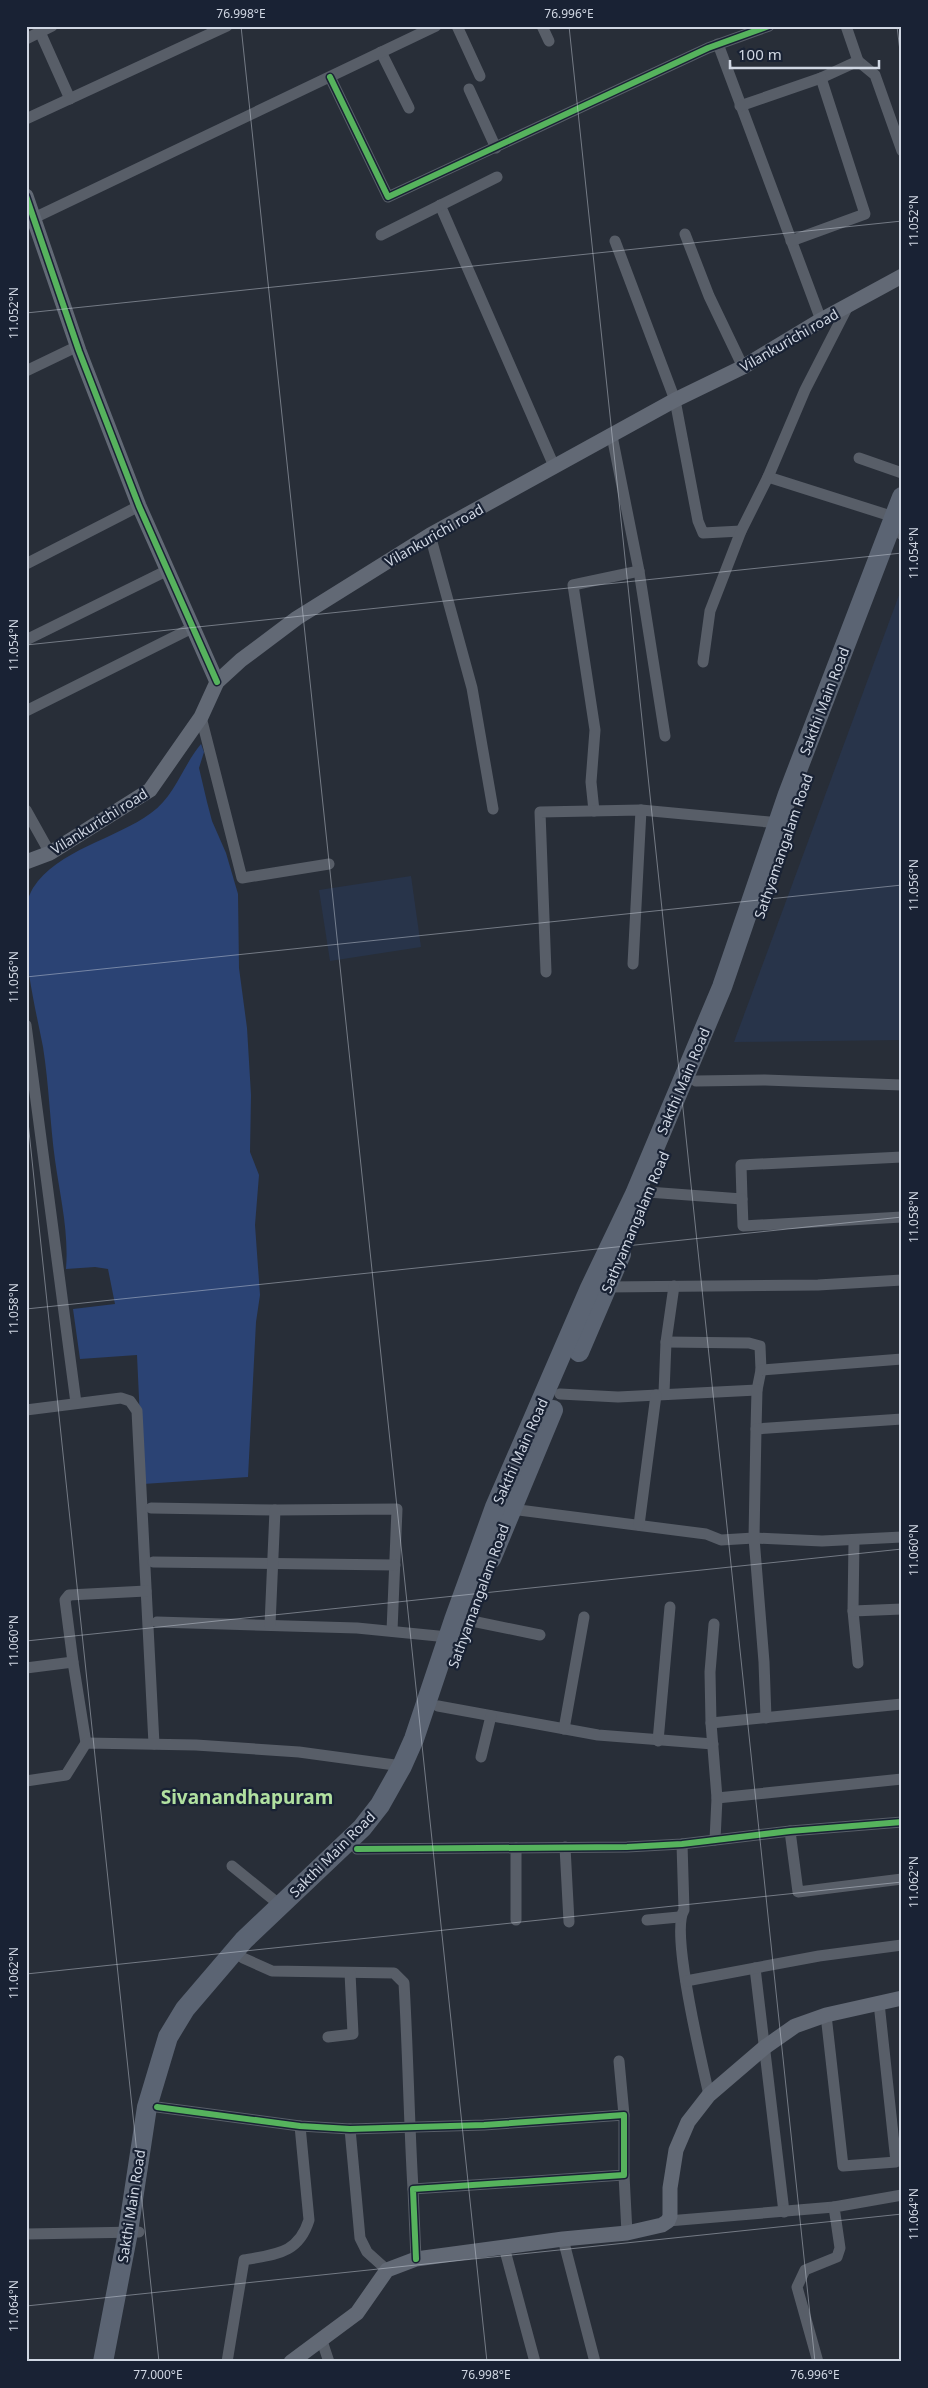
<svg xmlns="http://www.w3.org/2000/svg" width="928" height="2388" viewBox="0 0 928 2388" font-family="'Noto Sans',sans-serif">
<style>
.built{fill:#28344a}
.green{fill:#2b4374}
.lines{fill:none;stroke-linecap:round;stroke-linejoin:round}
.street{stroke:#585e68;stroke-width:11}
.secondary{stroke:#626975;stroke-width:15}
.highway{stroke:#5b6473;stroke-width:20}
.cycleway-casing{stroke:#192234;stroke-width:9}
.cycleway{stroke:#56b35d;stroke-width:6}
.ticks{fill:none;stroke:#d0d7e3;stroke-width:1;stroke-opacity:0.45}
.labels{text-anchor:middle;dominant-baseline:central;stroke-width:4.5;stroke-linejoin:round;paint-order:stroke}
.street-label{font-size:14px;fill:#d0d7e3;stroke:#192234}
.district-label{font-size:19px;font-weight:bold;fill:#b1e0a0;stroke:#192234}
.neatline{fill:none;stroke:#d0d7e3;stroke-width:2}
.ticks-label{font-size:12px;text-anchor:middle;fill:#d0d7e3}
</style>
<rect width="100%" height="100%" fill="#282e38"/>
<g class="built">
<polygon points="902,587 902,1040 734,1042"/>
<polygon points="411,876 421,947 330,961 319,890"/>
</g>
<path class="green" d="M201 744 204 752 199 768 207 802 212 821 226 853 238 894 239 968 247 1028 251 1095 250 1152 259 1175 255 1225 260 1295 256 1322 248 1477 143 1484 137 1355 80 1359 73 1309 115 1304 108 1269 95 1267 66 1269C69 1232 60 1196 55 1160 50 1123 49 1085 43 1047 36 1010 13 920 33 888 57 850 116 839 151 813 175 796 182 767 201 744Z"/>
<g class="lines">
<g class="street">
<polyline points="457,26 480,76"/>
<polyline points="542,26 549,41"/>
<polyline points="40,32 70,99"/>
<polyline points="26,39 52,26"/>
<polyline points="718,44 821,320"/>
<polyline points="381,52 409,108"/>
<polyline points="858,61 875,75 902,151"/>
<polyline points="330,77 388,197 708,48 769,26"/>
<polyline points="469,89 496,148"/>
<polyline points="740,106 821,78 858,61 846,26"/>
<polyline points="26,119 227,26"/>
<polyline points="440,205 554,466"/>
<polyline points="34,218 436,26"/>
<polyline points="685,234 709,296 743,367"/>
<polyline points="381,235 497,177"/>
<polyline points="615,241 675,400 698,521 703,533 741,531"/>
<polyline points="791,241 865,214 821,78"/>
<polyline points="26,371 78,346"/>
<polyline points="612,436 639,571 665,736"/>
<polyline points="859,458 902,473"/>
<polyline points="768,477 894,517"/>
<polyline points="901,534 902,534"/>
<polyline points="430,535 472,688 493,809"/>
<polyline points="26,564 139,506"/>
<polyline points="26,640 168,570"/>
<polyline points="703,662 710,611 741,531 768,477 805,390 848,306"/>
<polyline points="26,711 194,627"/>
<polyline points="201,717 242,878 329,864"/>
<polyline points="26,810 50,853"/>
<polyline points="594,811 591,782 595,730 573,585 639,571"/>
<polyline points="633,964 641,810"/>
<polyline points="546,972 540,812 641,810 779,823"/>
<polyline points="26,1025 76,1403"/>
<polyline points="696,1081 765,1080 902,1085"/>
<polyline points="648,1192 742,1199 741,1165 902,1157"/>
<polyline points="742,1199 743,1226 902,1217"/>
<polyline points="606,1287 818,1285 902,1280"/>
<polyline points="666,1342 749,1343 760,1346 761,1370"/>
<polyline points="664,1393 666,1342 674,1286"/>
<polyline points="560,1394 618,1397 757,1390 761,1370 902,1359"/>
<polyline points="26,1410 121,1398 130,1401 137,1411 154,1744"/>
<polyline points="756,1429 757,1390"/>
<polyline points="151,1508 275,1510 397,1509 392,1631"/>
<polyline points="511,1509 706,1534 721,1540 754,1538 822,1541 902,1537"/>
<polyline points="639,1525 656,1395"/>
<polyline points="854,1540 853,1611 858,1663"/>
<polyline points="153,1562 395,1565"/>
<polyline points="853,1611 902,1609"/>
<polyline points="467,1620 540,1635"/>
<polyline points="157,1622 357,1628 448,1637"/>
<polyline points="270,1625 275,1510"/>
<polyline points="73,1662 65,1600 69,1595 146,1591"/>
<polyline points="26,1668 73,1662 86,1743"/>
<polyline points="438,1706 598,1735 713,1744"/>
<polyline points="766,1718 764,1662 754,1538 756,1429 902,1419"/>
<polyline points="711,1723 710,1672 714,1624"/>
<polyline points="564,1729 584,1617"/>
<polyline points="658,1741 670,1607"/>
<polyline points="481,1757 491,1716"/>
<polyline points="26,1781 66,1775 86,1743 196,1745 299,1752 402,1766"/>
<polyline points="717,1798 902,1779"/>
<polyline points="790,1831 798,1892 902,1879"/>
<polyline points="715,1840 717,1798 711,1723 902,1704"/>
<path d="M682 1844 684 1910C670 1932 702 2063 709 2095"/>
<polyline points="565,1847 569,1922"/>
<polyline points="357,1849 627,1847 682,1844 790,1831 902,1822"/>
<polyline points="232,1866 280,1905"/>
<polyline points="516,1920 516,1848"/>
<polyline points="647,1920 679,1917"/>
<path d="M243 1958 272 1971 394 1973 404 1983C408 2052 409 2121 413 2189"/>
<polyline points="755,1968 784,2212"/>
<polyline points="686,1981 819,1956 902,1945"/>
<polyline points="826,2015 843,2166 896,2162 879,2003"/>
<polyline points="328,2037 353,2034 350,1973"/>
<polyline points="619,2061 624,2115"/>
<polyline points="157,2107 300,2126 350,2129 484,2125 624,2115 624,2175 413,2189 416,2259"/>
<polyline points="350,2129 360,2238 367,2252 387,2270"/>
<polyline points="624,2175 627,2233"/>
<polyline points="668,2221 834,2207"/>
<polyline points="26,2234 139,2232"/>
<polyline points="563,2239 595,2362"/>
<polyline points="504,2247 535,2362"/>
<polyline points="322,2341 329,2362"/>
<path d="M227 2362 244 2260C274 2254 298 2255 309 2220L300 2126"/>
<polyline points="818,2362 797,2287 805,2270 837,2257 840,2248 834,2207 902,2195"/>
</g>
<g class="secondary">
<polyline points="26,196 79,351 139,506 217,682"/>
<polyline points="26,862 50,853 150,790 201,717 217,682 241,660 297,618 430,535 675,400 743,367 821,320 902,276"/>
<polyline points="291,2362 357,2313 387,2270 416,2259 563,2239 627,2233 662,2225 668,2221 670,2216 670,2188 676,2150 688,2122 709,2095 765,2047 795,2026 826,2015 902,1998"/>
</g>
<g class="highway">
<polyline points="579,1352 621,1254"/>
<polyline points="491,1559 553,1410"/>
<polyline points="103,2362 128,2232 147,2107 168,2037 185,2009 244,1940 362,1828 380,1805 402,1766 414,1739 454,1620 495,1507 590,1288 635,1194 722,987 788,794 902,497"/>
</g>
<defs>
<g id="cycleway">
<polyline points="330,77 388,197 708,48 769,26"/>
<polyline points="26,196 79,351 139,506 217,682"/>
<polyline points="357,1849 627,1847 682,1844 790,1831 902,1822"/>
<polyline points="157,2107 300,2126 350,2129 484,2125 624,2115 624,2175 413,2189 416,2259"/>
</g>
</defs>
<use href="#cycleway" class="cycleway-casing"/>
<use href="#cycleway" class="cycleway"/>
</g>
<path class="ticks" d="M241 26 487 2362M569 26 815 2362M897 26 902 68M26 313 902 221M26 645 902 553M26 977 902 885M26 1103 159 2362M26 1309 902 1217M26 1641 902 1549M26 1974 902 1882M26 2306 902 2214"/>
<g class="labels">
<g class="street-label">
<text transform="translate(789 340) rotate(-30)">Vilankurichi road</text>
<text transform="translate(434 535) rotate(-30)">Vilankurichi road</text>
<text transform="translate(824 701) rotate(-69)">Sakthi Main Road</text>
<text transform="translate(99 821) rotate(-32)">Vilankurichi road</text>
<text transform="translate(783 846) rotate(-71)">Sathyamangalam Road</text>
<text transform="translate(683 1081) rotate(-67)">Sakthi Main Road</text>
<text transform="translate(635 1222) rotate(-67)">Sathyamangalam Road</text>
<text transform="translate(520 1451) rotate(-66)">Sakthi Main Road</text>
<text transform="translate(478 1596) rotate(-70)">Sathyamangalam Road</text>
<text transform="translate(332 1854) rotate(-45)">Sakthi Main Road</text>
<text transform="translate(131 2206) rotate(-81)">Sakthi Main Road</text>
</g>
<g class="district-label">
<text x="247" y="1797">Sivanandhapuram</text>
</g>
</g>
<rect width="928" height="2388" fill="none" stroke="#192234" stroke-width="55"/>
<path d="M730 60v8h149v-8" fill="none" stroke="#d0d7e3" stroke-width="2.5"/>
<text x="738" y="60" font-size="15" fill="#d0d7e3" stroke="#192234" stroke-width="4" paint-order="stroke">100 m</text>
<rect x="28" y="28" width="872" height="2332" class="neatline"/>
<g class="ticks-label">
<text x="241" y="18">76.998°E</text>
<text x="569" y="18">76.996°E</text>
<text transform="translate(914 221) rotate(-90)" y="4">11.052°N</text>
<text transform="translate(14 313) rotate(-90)" y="4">11.052°N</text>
<text transform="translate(914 553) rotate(-90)" y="4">11.054°N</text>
<text transform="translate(14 645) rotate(-90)" y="4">11.054°N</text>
<text transform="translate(914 885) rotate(-90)" y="4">11.056°N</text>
<text transform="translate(14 977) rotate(-90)" y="4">11.056°N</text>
<text transform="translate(914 1217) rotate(-90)" y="4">11.058°N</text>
<text transform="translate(14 1309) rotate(-90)" y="4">11.058°N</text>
<text transform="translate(914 1550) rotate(-90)" y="4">11.060°N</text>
<text transform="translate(14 1641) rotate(-90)" y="4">11.060°N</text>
<text transform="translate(914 1882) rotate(-90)" y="4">11.062°N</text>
<text transform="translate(14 1973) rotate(-90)" y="4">11.062°N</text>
<text transform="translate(914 2214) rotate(-90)" y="4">11.064°N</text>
<text transform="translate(14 2306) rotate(-90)" y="4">11.064°N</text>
<text x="158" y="2379">77.000°E</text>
<text x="486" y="2379">76.998°E</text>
<text x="815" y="2379">76.996°E</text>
</g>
</svg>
